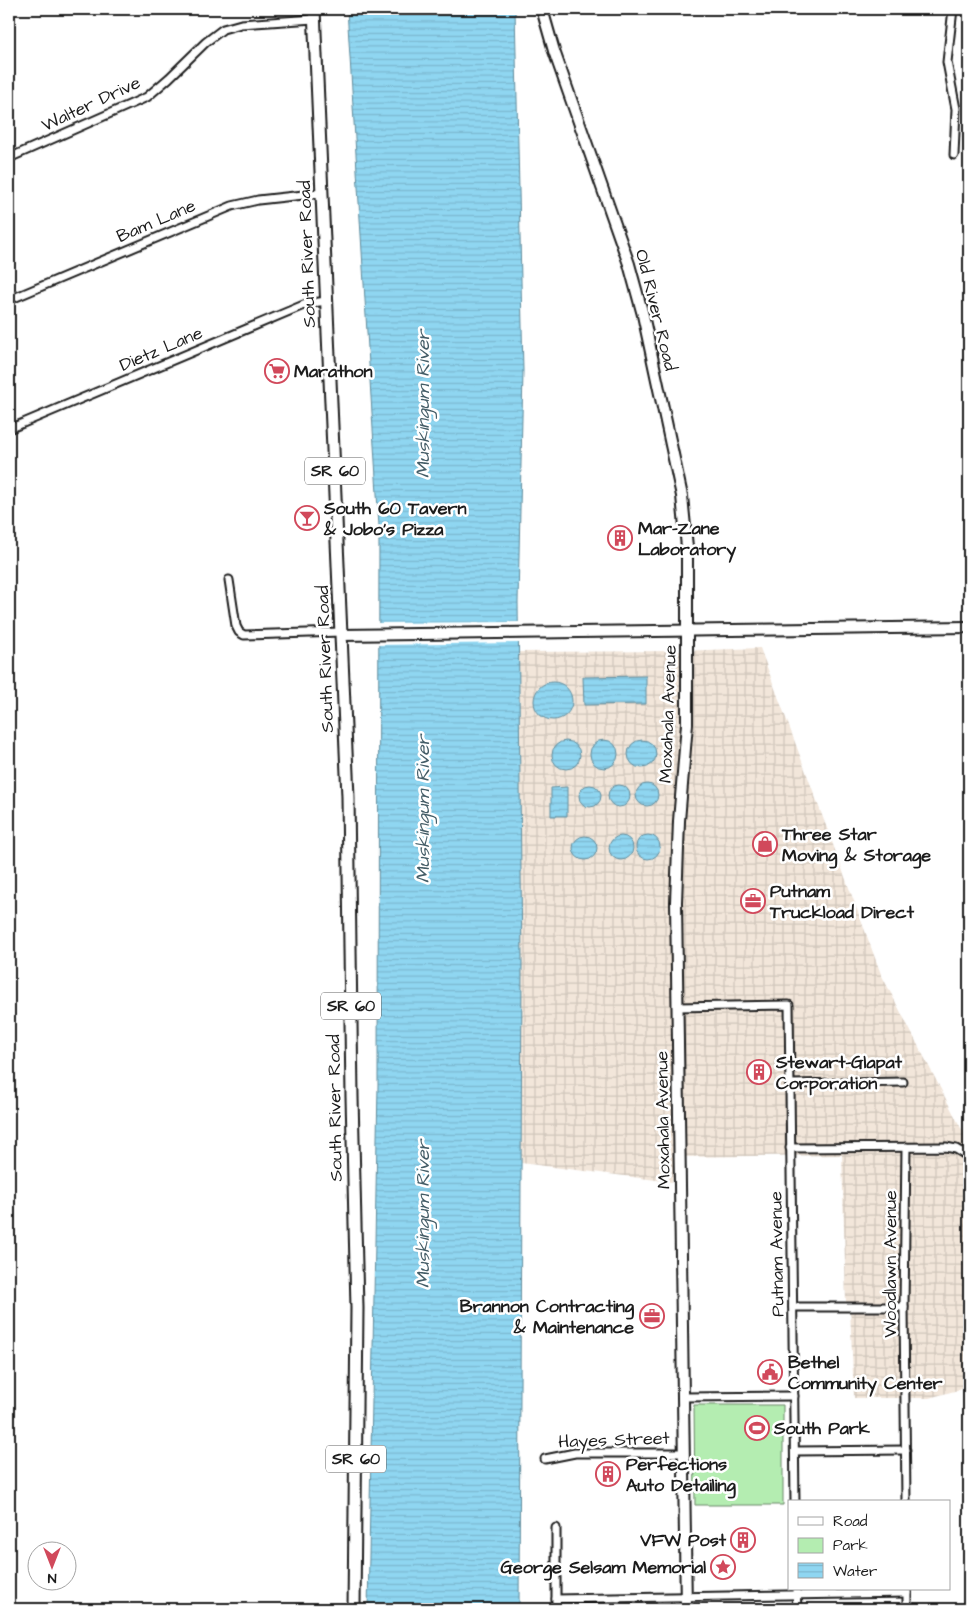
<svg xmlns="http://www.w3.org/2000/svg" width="978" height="1618" viewBox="0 0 978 1618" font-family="'Architects Daughter',sans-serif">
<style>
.industrial{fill:url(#industrial-grid)}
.green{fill:#b4edb1;stroke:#688466}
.water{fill:url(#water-rules);stroke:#618c9c}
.pier{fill:#fff}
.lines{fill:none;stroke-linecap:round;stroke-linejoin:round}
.street-casing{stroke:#1c1c1c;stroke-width:11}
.secondary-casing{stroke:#1c1c1c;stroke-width:14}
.primary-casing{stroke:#1c1c1c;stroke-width:15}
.street{stroke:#fff;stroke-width:7}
.secondary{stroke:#fff;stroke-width:10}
.primary{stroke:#fff;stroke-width:11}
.labels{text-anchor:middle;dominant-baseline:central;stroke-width:5;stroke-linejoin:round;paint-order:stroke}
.shield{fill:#fff;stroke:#606060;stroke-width:1}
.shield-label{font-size:16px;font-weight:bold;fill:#1c1c1c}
.street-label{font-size:18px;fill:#1c1c1c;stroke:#fff}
.poi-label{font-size:18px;font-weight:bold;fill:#1c1c1c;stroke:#fff;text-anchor:start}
.water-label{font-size:19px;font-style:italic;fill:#445d67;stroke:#fff}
</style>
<defs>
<pattern id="industrial-grid" width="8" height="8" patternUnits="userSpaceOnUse" patternTransform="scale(1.25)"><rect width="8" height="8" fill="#f2e6da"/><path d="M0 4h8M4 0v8" fill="none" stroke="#cfc5ba"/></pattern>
<pattern id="water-rules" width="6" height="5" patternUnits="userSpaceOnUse" patternTransform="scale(1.25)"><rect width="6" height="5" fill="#8fd6f1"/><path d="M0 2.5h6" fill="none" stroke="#7bb7ce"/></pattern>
</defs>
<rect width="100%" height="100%" fill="#fff"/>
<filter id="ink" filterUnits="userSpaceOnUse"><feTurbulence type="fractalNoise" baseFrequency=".02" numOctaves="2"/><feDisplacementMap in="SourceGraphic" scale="10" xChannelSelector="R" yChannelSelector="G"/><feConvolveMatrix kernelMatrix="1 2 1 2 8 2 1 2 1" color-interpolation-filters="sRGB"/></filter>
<g filter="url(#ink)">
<polygon class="industrial" points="760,648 881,974 961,1128 969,1136 969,1387 929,1398 854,1398 850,1310 846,1302 842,1155 675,1157 672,1182 521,1163 522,962 518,652 679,651"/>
<polygon class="green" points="694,1405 783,1405 783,1505 695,1505"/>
<g class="water">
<polygon points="347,9 515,9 523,371 518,602 522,962 519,1609 368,1609 378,1086 379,526"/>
<polygon points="646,676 646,704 584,705 583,677"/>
<circle cx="553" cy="701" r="19"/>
<circle cx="604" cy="754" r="14"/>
<circle cx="642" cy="754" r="14"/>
<circle cx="566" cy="755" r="14"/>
<circle cx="647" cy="795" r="11"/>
<circle cx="590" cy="796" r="11"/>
<circle cx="619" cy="796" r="11"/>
<polygon points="567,787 567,816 551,816 551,788"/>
<circle cx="648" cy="847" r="12"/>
<circle cx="585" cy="848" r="12"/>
<circle cx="621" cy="848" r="12"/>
</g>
<polygon class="pier" points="520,622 520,643 376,645 376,623"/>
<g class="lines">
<defs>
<g id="street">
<polyline points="953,9 947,62 956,109 954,155"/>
<polyline points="9,158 147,97 169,78 206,42 223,29 241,24 314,19"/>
<polyline points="9,300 232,206 258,200 322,193"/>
<polyline points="9,429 306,304 326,301"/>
<polyline points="229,580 236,626 239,632 244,635 341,632"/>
<polyline points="678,1007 789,1005 795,1502"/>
<polyline points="790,1084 903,1082"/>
<polyline points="906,1147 904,1307 906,1502"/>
<polyline points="790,1148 946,1147 956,1149 969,1157"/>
<polyline points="793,1307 904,1307"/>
<polyline points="683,1397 794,1396"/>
<polyline points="795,1451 906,1450"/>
<polyline points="545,1459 575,1453 683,1453"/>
<polyline points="796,1589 797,1609"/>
<polyline points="907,1590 907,1609"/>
<polyline points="556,1599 907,1593"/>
<polyline points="556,1609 556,1528"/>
</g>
<g id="secondary">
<polyline points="542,9 554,51 629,264 643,315 682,496 687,547 687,724 679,821 676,902 686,1609"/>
<polyline points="341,635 969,627"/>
</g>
<polyline id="primary" points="314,9 348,797 352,1097 357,1308 354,1609"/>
</defs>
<use href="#street" class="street-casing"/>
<use href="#secondary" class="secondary-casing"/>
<use href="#primary" class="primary-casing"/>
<use href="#street" class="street"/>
<use href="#secondary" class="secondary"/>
<use href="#primary" class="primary"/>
</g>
</g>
<defs>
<symbol id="supermarket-ring" viewBox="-11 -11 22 22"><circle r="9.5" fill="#fff" stroke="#d1495b" stroke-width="1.5"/><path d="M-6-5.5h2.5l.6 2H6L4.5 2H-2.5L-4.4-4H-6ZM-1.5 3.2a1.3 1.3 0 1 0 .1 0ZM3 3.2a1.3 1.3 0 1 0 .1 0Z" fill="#d1495b"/></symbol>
<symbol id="bar-ring" viewBox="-11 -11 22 22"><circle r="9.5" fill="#fff" stroke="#d1495b" stroke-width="1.5"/><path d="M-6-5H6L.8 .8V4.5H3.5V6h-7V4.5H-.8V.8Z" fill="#d1495b"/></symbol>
<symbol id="building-ring" viewBox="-11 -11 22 22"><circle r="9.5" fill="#fff" stroke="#d1495b" stroke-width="1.5"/><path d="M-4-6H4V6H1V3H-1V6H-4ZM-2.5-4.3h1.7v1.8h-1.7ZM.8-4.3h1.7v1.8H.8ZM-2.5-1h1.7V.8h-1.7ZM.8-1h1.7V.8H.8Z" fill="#d1495b"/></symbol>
<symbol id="shop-ring" viewBox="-11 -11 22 22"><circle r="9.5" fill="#fff" stroke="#d1495b" stroke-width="1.5"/><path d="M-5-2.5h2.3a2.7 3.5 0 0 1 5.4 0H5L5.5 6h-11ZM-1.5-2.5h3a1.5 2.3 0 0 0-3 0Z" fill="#d1495b"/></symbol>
<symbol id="office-ring" viewBox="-11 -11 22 22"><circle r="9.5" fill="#fff" stroke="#d1495b" stroke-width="1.5"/><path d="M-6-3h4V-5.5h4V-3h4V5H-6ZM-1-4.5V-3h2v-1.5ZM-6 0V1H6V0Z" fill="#d1495b"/></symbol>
<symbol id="civic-ring" viewBox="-11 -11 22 22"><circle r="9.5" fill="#fff" stroke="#d1495b" stroke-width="1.5"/><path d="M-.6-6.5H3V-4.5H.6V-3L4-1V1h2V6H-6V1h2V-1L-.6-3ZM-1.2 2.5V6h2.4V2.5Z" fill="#d1495b"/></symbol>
<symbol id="stadium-ring" viewBox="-11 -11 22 22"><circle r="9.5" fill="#fff" stroke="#d1495b" stroke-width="1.5"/><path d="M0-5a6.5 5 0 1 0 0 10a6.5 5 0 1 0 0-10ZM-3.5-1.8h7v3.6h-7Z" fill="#d1495b"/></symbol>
<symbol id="sight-ring" viewBox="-11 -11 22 22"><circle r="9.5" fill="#fff" stroke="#d1495b" stroke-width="1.5"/><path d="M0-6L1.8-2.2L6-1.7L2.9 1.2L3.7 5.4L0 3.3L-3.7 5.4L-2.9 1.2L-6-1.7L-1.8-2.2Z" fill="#d1495b"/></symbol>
</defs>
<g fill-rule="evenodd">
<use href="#supermarket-ring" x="263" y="357" width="28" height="28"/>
<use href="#bar-ring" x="293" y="504" width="28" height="28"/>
<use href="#building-ring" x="606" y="524" width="28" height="28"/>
<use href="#shop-ring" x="751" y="830" width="28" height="28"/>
<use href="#office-ring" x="739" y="887" width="28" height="28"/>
<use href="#building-ring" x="745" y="1058" width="28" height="28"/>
<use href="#office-ring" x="638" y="1302" width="28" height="28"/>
<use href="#civic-ring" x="756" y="1358" width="28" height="28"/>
<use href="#stadium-ring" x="743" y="1414" width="28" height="28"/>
<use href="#building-ring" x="594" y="1460" width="28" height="28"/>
<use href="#building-ring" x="729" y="1526" width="28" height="28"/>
<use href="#sight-ring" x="709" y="1553" width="28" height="28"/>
</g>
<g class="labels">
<g class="shield">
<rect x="305" y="457.5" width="60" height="27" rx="4"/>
<rect x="321" y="992.5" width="60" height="27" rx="4"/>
<rect x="326" y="1445.5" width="60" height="27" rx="4"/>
</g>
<g class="shield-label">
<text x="335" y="471">SR 60</text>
<text x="351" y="1006">SR 60</text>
<text x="356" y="1459">SR 60</text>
</g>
<g class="street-label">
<text transform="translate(91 104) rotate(-25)">Walter Drive</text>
<text transform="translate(156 221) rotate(-23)">Bam Lane</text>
<text transform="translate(307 254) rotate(-92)">South River Road</text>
<text transform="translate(656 310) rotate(76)">Old River Road</text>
<text transform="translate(161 349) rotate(-23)">Dietz Lane</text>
<text transform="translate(325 659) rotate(-92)">South River Road</text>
<text transform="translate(668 714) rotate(-88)">Moxahala Avenue</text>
<text transform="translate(335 1108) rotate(-91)">South River Road</text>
<text transform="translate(663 1120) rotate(-91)">Moxahala Avenue</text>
<text transform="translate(777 1254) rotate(-91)">Putnam Avenue</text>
<text transform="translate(890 1264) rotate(-90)">Woodlawn Avenue</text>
<text transform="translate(614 1440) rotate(-2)">Hayes Street</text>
</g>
<g class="poi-label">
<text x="294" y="371">Marathon</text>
<text x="324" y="508">South 60 Tavern<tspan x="324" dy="21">&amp; Jobo's Pizza</tspan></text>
<text x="638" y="528">Mar-Zane<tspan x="638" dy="21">Laboratory</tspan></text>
<text x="782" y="834">Three Star<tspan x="782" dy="21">Moving &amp; Storage</tspan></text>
<text x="770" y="891">Putnam<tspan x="770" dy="21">Truckload Direct</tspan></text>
<text x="776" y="1062">Stewart-Glapat<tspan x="776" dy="21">Corporation</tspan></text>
<text x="634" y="1306" text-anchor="end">Brannon Contracting<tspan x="634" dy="21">&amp; Maintenance</tspan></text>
<text x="788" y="1362">Bethel<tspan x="788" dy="21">Community Center</tspan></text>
<text x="774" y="1428">South Park</text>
<text x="626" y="1464">Perfections<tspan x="626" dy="21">Auto Detailing</tspan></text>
<text x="726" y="1540" text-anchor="end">VFW Post</text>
<text x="706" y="1567" text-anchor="end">George Selsam Memorial</text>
</g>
<g class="water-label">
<text transform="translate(423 404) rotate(-90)">Muskingum River</text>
<text transform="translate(423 809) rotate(-90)">Muskingum River</text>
<text transform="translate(423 1214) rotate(-90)">Muskingum River</text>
</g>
</g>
<rect width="978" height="1618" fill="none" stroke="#fff" stroke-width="30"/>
<rect x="15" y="15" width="948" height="1588" fill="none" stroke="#1c1c1c" stroke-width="2" filter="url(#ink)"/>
<rect x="788" y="1500" width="162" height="90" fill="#ffffff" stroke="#a4a4a4"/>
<rect x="798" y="1517" width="25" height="8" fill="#ffffff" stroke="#a4a4a4"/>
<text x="833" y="1526" font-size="15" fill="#1c1c1c">Road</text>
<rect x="798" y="1538" width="25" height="15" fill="#b4edb1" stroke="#a4a4a4"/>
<text x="833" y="1550" font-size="15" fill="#1c1c1c">Park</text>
<rect x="798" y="1563" width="25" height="15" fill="url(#water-rules)" stroke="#a4a4a4"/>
<text x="833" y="1576" font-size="15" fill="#1c1c1c">Water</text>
<g transform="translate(52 1566) rotate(180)"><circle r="24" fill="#ffffff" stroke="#a4a4a4"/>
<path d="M0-4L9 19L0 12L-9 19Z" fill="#d1495b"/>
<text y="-8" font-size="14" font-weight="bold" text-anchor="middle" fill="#1c1c1c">N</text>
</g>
</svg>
